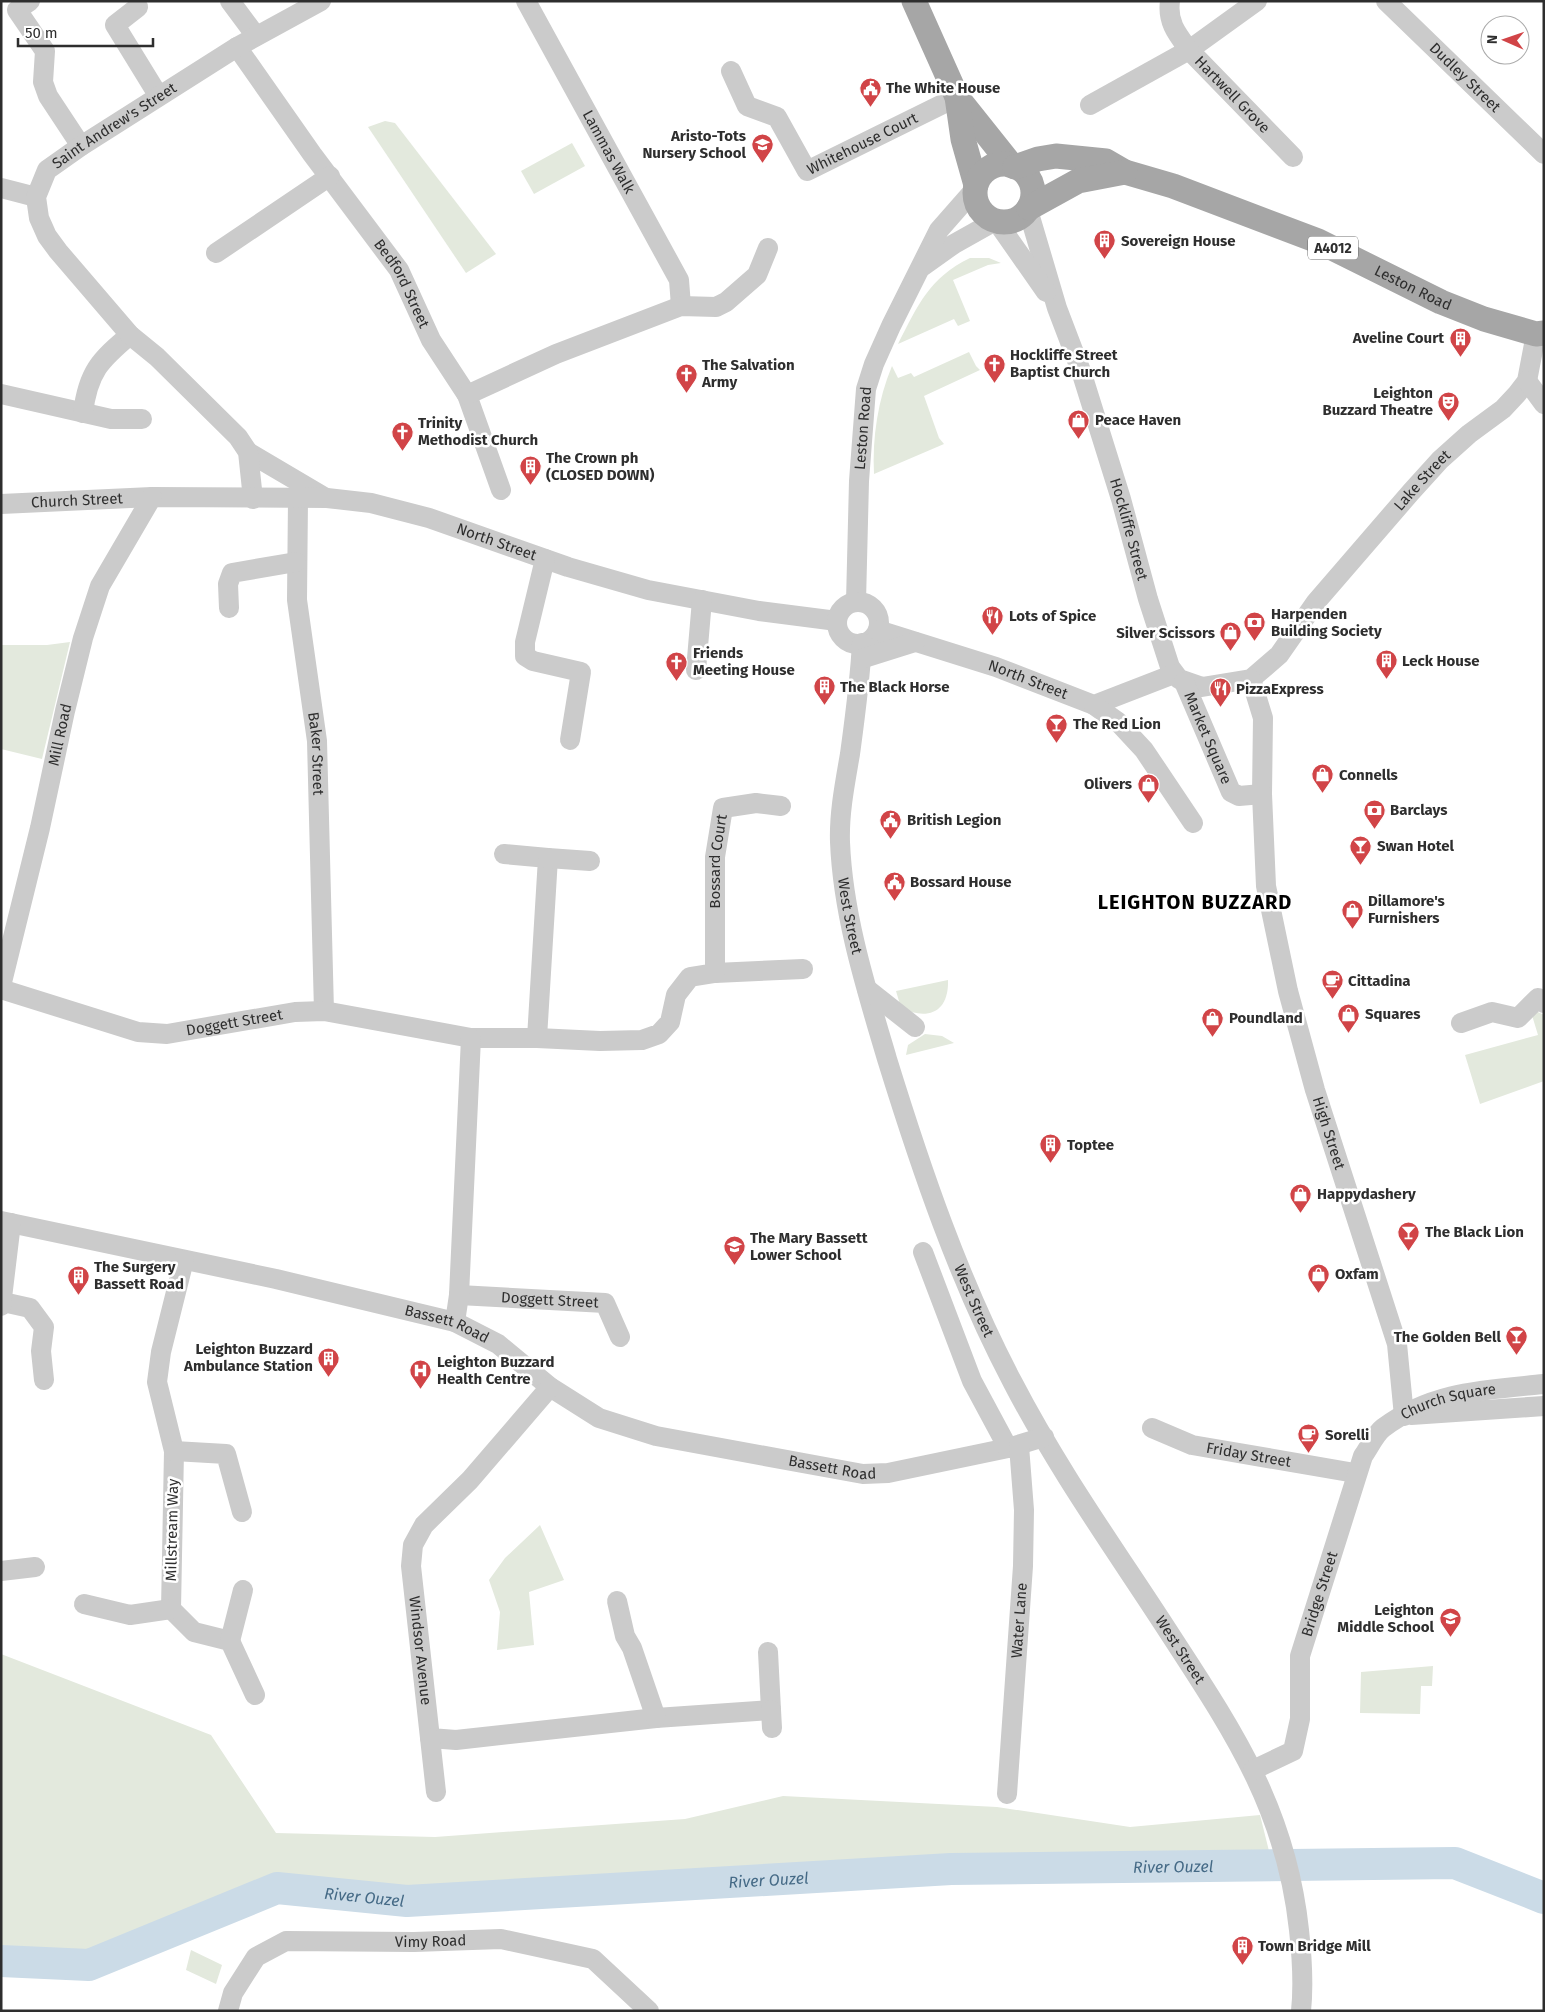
<svg xmlns="http://www.w3.org/2000/svg" width="1545" height="2012" viewBox="0 0 1545 2012" font-family="'Fira Sans',sans-serif">
<style>
.green{fill:#e3e9dd}
.lines{fill:none;stroke-linecap:round;stroke-linejoin:round}
.river{stroke:#cbdbe7;stroke-width:32}
.minor{stroke:#cbcbcb;stroke-width:20}
.major{stroke:#a6a6a6;stroke-width:25}
.labels{text-anchor:middle;dominant-baseline:central;stroke-width:5;stroke-linejoin:round;paint-order:stroke}
.shield{fill:#fff;stroke:#6d6d6d;stroke-width:1}
.shield-label{font-size:14px;font-weight:bold;fill:#2e2e2e}
.street-label{font-size:15px;fill:#2e2e2e;stroke:#fff}
.poi-label{font-size:15px;font-weight:bold;fill:#2e2e2e;stroke:#fff;text-anchor:start}
.water-label{font-size:16px;font-style:italic;fill:#456a86;stroke:#fff}
.district-label{font-size:20px;font-weight:bold;letter-spacing:1px;fill:#000;stroke:#fff}
</style>
<rect width="100%" height="100%" fill="#fff"/>
<g class="green">
<polygon points="385,121 395,123 496,254 466,273 368,127"/>
<polygon points="572,143 585,166 534,194 521,171"/>
<path d="M970 258H989L1001 263 988 265 953 280 970 321 958 326 954 319 898 344C918 305 929 278 970 258Z"/>
<path d="M969 352 976 366 980 370 924 396 939 438 944 444 874 474C872 438 878 399 892 366L898 378 911 373 914 377Z"/>
<polygon points="70,642 42,759 1,749 1,645 47,645"/>
<path d="M948 980C949 1012 928 1021 901 1008L896 991Z"/>
<polygon points="1536,1011 1544,1015 1544,1081 1480,1104 1465,1055 1538,1035 1531,1012"/>
<polygon points="925,1034 942,1036 954,1043 906,1055 908,1045"/>
<polygon points="540,1525 564,1580 529,1592 534,1645 497,1650 500,1612 489,1580 505,1558"/>
<polygon points="1,1654 211,1735 276,1833 435,1837 685,1819 783,1796 997,1807 1130,1827 1260,1815 1272,1863 951,1866 408,1898 277,1885 88,1962 1,1958"/>
<polygon points="1433,1666 1432,1686 1421,1686 1420,1714 1360,1713 1361,1672"/>
<polygon points="191,1950 222,1965 216,1984 186,1970"/>
</g>
<g class="lines">
<path class="river" id="s1" d="M1 1961 89 1965 277 1888 407 1901 951 1869 1455 1863 1544 1898"/>
<g class="minor">
<polyline points="30,1 17,10 45,51 43,82 48,96 81,146"/>
<polyline points="230,1 256,36"/>
<path id="s2" d="M526 1 679 280 681 306"/>
<path id="s3" d="M1257 1 1189 50 1293 157"/>
<path id="s4" d="M1386 1 1544 154"/>
<polyline points="138,7 115,25 158,95"/>
<path id="s5" d="M237 47 312 154 399 270 431 340 467 395 501 490"/>
<path id="s6" d="M731 71 747 106 777 117 807 171 957 97"/>
<path d="M1090 105 1189 50C1177 34 1167 22 1170 1"/>
<polyline points="1,188 36,197"/>
<path id="s7" d="M1028 210 1057 308 1081 371 1121 499 1148 599 1170 667 1179 679 1202 687 1251 679 1279 655 1316 602 1411 492 1440 460 1469 434 1503 409 1517 394 1527 381 1536 334"/>
<polyline points="997,222 1046,292"/>
<polyline points="216,253 330,176"/>
<polyline points="923,266 954,244 995,221"/>
<polyline points="1527,381 1544,404"/>
<polyline points="1,394 111,419 142,419"/>
<polyline points="467,395 556,354 681,306 716,307 726,302 757,275 768,248"/>
<path d="M83 413C88 372 100 360 130 335"/>
<polyline points="248,452 326,498"/>
<path id="s8" d="M253 499 248 452 238 437 157 357 130 335 58 251 47 236 39 218 36 197 47 170 81 146 237 47 321 1"/>
<path id="s9" d="M298 499 297 600 317 741 324 1011"/>
<path id="s10" d="M1 504 152 497 327 498 371 503 429 518 568 567 648 590 759 611 837 621"/>
<polyline points="545,559 525,642 525,656 533,661 581,672 570,740"/>
<path id="s11" d="M856 602 859 481 866 389 874 364 891 326 939 230 975 189"/>
<circle cx="858" cy="623" r="21"/>
<polyline points="229,608 228,584 232,573 296,562"/>
<path id="s12" d="M878 630 996 667 1094 705 1174 674"/>
<path id="s13" d="M862 643C860 681 855 717 850 754 845 783 839 813 840 842 843 916 866 988 887 1059 921 1169 959 1281 1013 1383 1057 1468 1114 1548 1166 1628 1231 1728 1286 1807 1299 1930 1302 1957 1304 1983 1301 2011"/>
<polyline points="861,659 915,642"/>
<polyline points="696,670 702,600"/>
<path id="s14" d="M1251 679 1263 718 1262 794 1266 886 1288 991 1315 1090 1397 1344 1404 1416"/>
<path id="s15" d="M1184 682 1231 792 1239 796 1262 794"/>
<polyline points="1094,705 1118,722 1144,750 1193,823"/>
<polyline points="504,854 548,858 537,1038"/>
<polyline points="548,858 590,861"/>
<polyline points="715,973 803,969"/>
<path id="s16" d="M1 986 40 828 65 711 83 638 100 586 152 497"/>
<path id="s17" d="M1 989 138 1032 167 1034 295 1012 324 1011 471 1038H537L600 1041 642 1040 659 1034 670 1022 676 995 690 977 715 973V857L723 808 756 803 781 806"/>
<polyline points="867,989 915,1027"/>
<polyline points="1461,1023 1492,1012 1518,1018 1538,998 1544,1003"/>
<path id="s18" d="M1 1221 276 1279 455 1322 498 1344 550 1387 599 1418 656 1436 863 1474 888 1473 1008 1448 1044 1437"/>
<polyline points="923,1252 972,1381 1008,1448"/>
<polyline points="184,1260 161,1352 157,1382 174,1451 171,1609 194,1632 230,1641 255,1695"/>
<path id="s19" d="M459 1295 605 1303 620 1337"/>
<polyline points="3,1302 30,1308 44,1327 41,1351 44,1380"/>
<polyline points="1,1306 11,1223"/>
<polyline points="455,1322 459,1295 471,1038"/>
<path id="s20" d="M550 1387 470 1480 424 1525 413 1545 411 1566 430 1738 456 1740 656 1718 771 1710 768 1652"/>
<polyline points="1411,1415 1544,1406"/>
<path id="s21" d="M1152 1428 1192 1445 1349 1472"/>
<polyline points="174,1451 226,1454 242,1512"/>
<polyline points="1,1571 35,1567"/>
<polyline points="617,1601 625,1636 632,1648 656,1718"/>
<polyline points="84,1604 130,1615 171,1609"/>
<polyline points="230,1641 243,1590"/>
<polyline points="771,1710 772,1728"/>
<polyline points="430,1738 436,1792"/>
<path id="s22" d="M1253 1770 1293 1751 1300 1719V1656L1363 1456C1369 1448 1375 1434 1383 1428 1432 1391 1485 1390 1544 1384"/>
<path id="s23" d="M1007 1794 1023 1566 1024 1510 1019 1446"/>
<path id="s24" d="M228 2011 233 1993 256 1957 286 1941 414 1942 501 1939 593 1959 649 2011"/>
</g>
<g class="major">
<polyline points="914,1 957,97 1012,166"/>
<polyline points="957,97 963,139 976,185"/>
<circle cx="1004" cy="193" r="29"/>
<path id="s25" d="M1015 167 1038 159 1056 156 1106 161 1125 172 1173 186 1318 241 1441 302 1484 319 1536 334 1544 333"/>
<polyline points="1029,208 1078,181 1125,172"/>
</g>
</g>
<defs>
<symbol id="civic-pin" viewBox="-11 -11 22 30"><path d="M0 17L-7.5 6A9.5 9.5 0 1 1 7.5 6Z" fill="#d14447" stroke="#fff"/><path d="M-.6-6.5H3V-4.5H.6V-3L4-1V1h2V6H-6V1h2V-1L-.6-3ZM-1.2 2.5V6h2.4V2.5Z" fill="#fff"/></symbol>
<symbol id="school-pin" viewBox="-11 -11 22 30"><path d="M0 17L-7.5 6A9.5 9.5 0 1 1 7.5 6Z" fill="#d14447" stroke="#fff"/><path d="M0-5L7-2L0 1L-7-2ZM-4 1L0 2.5L4 1V4Q0 6-4 4Z" fill="#fff"/></symbol>
<symbol id="building-pin" viewBox="-11 -11 22 30"><path d="M0 17L-7.5 6A9.5 9.5 0 1 1 7.5 6Z" fill="#d14447" stroke="#fff"/><path d="M-4-6H4V6H1V3H-1V6H-4ZM-2.5-4.3h1.7v1.8h-1.7ZM.8-4.3h1.7v1.8H.8ZM-2.5-1h1.7V.8h-1.7ZM.8-1h1.7V.8H.8Z" fill="#fff"/></symbol>
<symbol id="church-pin" viewBox="-11 -11 22 30"><path d="M0 17L-7.5 6A9.5 9.5 0 1 1 7.5 6Z" fill="#d14447" stroke="#fff"/><path d="M-1.2-6h2.4v3.5h3.3v2.4h-3.3V6h-2.4V-.1h-3.3v-2.4h3.3Z" fill="#fff"/></symbol>
<symbol id="theatre-pin" viewBox="-11 -11 22 30"><path d="M0 17L-7.5 6A9.5 9.5 0 1 1 7.5 6Z" fill="#d14447" stroke="#fff"/><path d="M-5-5.5Q0-4 5-5.5V0Q5 5 0 6Q-5 5-5 0ZM-3.3-2.5H-1v1.5H-3.3ZM1-2.5H3.3v1.5H1ZM-2.8 1Q0 5.5 2.8 1Z" fill="#fff"/></symbol>
<symbol id="shop-pin" viewBox="-11 -11 22 30"><path d="M0 17L-7.5 6A9.5 9.5 0 1 1 7.5 6Z" fill="#d14447" stroke="#fff"/><path d="M-5-2.5h2.3a2.7 3.5 0 0 1 5.4 0H5L5.5 6h-11ZM-1.5-2.5h3a1.5 2.3 0 0 0-3 0Z" fill="#fff"/></symbol>
<symbol id="restaurant-pin" viewBox="-11 -11 22 30"><path d="M0 17L-7.5 6A9.5 9.5 0 1 1 7.5 6Z" fill="#d14447" stroke="#fff"/><path d="M-5-6h1v4h1v-4h1v4h1v-4h1v5L-1.5 .5V6h-2V.5L-5-1ZM5-6V6H3V1.5H1.5Q1.5-4 5-6Z" fill="#fff"/></symbol>
<symbol id="bank-pin" viewBox="-11 -11 22 30"><path d="M0 17L-7.5 6A9.5 9.5 0 1 1 7.5 6Z" fill="#d14447" stroke="#fff"/><path d="M-6-4H6V4H-6ZM0-2.3a2.3 2.3 0 1 0 0 4.6a2.3 2.3 0 1 0 0-4.6Z" fill="#fff"/></symbol>
<symbol id="bar-pin" viewBox="-11 -11 22 30"><path d="M0 17L-7.5 6A9.5 9.5 0 1 1 7.5 6Z" fill="#d14447" stroke="#fff"/><path d="M-6-5H6L.8 .8V4.5H3.5V6h-7V4.5H-.8V.8Z" fill="#fff"/></symbol>
<symbol id="cafe-pin" viewBox="-11 -11 22 30"><path d="M0 17L-7.5 6A9.5 9.5 0 1 1 7.5 6Z" fill="#d14447" stroke="#fff"/><path d="M-5.5-4.5H6V0H3Q3 3.5 0 3.5H-2.5Q-5.5 3.5-5.5 0ZM3-3.2v2h1.7v-2ZM-6 4.5H4V6H-6Z" fill="#fff"/></symbol>
<symbol id="hospital-pin" viewBox="-11 -11 22 30"><path d="M0 17L-7.5 6A9.5 9.5 0 1 1 7.5 6Z" fill="#d14447" stroke="#fff"/><path d="M-5-5h3v3.5h4V-5h3V5h-3V1.5h-4V5h-3Z" fill="#fff"/></symbol>
</defs>
<g fill-rule="evenodd">
<use href="#civic-pin" x="858" y="76" width="25" height="34"/>
<use href="#school-pin" x="750" y="132" width="25" height="34"/>
<use href="#building-pin" x="1092" y="228" width="25" height="34"/>
<use href="#building-pin" x="1448" y="326" width="25" height="34"/>
<use href="#church-pin" x="982" y="352" width="25" height="34"/>
<use href="#church-pin" x="674" y="362" width="25" height="34"/>
<use href="#theatre-pin" x="1436" y="390" width="25" height="34"/>
<use href="#shop-pin" x="1066" y="408" width="25" height="34"/>
<use href="#church-pin" x="390" y="420" width="25" height="34"/>
<use href="#building-pin" x="518" y="454" width="25" height="34"/>
<use href="#restaurant-pin" x="980" y="604" width="25" height="34"/>
<use href="#bank-pin" x="1242" y="610" width="25" height="34"/>
<use href="#shop-pin" x="1218" y="620" width="25" height="34"/>
<use href="#building-pin" x="1374" y="648" width="25" height="34"/>
<use href="#church-pin" x="664" y="650" width="25" height="34"/>
<use href="#building-pin" x="812" y="674" width="25" height="34"/>
<use href="#restaurant-pin" x="1208" y="676" width="25" height="34"/>
<use href="#bar-pin" x="1044" y="712" width="25" height="34"/>
<use href="#shop-pin" x="1310" y="762" width="25" height="34"/>
<use href="#shop-pin" x="1136" y="772" width="25" height="34"/>
<use href="#bank-pin" x="1362" y="798" width="25" height="34"/>
<use href="#civic-pin" x="878" y="808" width="25" height="34"/>
<use href="#bar-pin" x="1348" y="834" width="25" height="34"/>
<use href="#civic-pin" x="882" y="870" width="25" height="34"/>
<use href="#shop-pin" x="1340" y="898" width="25" height="34"/>
<use href="#cafe-pin" x="1320" y="968" width="25" height="34"/>
<use href="#shop-pin" x="1336" y="1002" width="25" height="34"/>
<use href="#shop-pin" x="1200" y="1006" width="25" height="34"/>
<use href="#building-pin" x="1038" y="1132" width="25" height="34"/>
<use href="#shop-pin" x="1288" y="1182" width="25" height="34"/>
<use href="#bar-pin" x="1396" y="1220" width="25" height="34"/>
<use href="#school-pin" x="722" y="1234" width="25" height="34"/>
<use href="#shop-pin" x="1306" y="1262" width="25" height="34"/>
<use href="#building-pin" x="66" y="1264" width="25" height="34"/>
<use href="#bar-pin" x="1504" y="1324" width="25" height="34"/>
<use href="#building-pin" x="316" y="1346" width="25" height="34"/>
<use href="#hospital-pin" x="408" y="1358" width="25" height="34"/>
<use href="#cafe-pin" x="1296" y="1422" width="25" height="34"/>
<use href="#school-pin" x="1438" y="1606" width="25" height="34"/>
<use href="#building-pin" x="1230" y="1934" width="25" height="34"/>
</g>
<g class="labels">
<rect class="shield" x="1308" y="236.5" width="50" height="23" rx="4"/>
<g class="shield-label">
<text x="1333" y="248">A4012</text>
</g>
<g class="street-label">
<text stroke="none"><textPath href="#s4" startOffset="110">Dudley Street</textPath></text>
<text stroke="none"><textPath href="#s3" startOffset="146">Hartwell Grove</textPath></text>
<text stroke="none"><textPath href="#s8" startOffset="494">Saint Andrew's Street</textPath></text>
<text stroke="none"><textPath href="#s6" startOffset="194">Whitehouse Court</textPath></text>
<text stroke="none"><textPath href="#s2" startOffset="172">Lammas Walk</textPath></text>
<text stroke="none"><textPath href="#s5" startOffset="289">Bedford Street</textPath></text>
<text stroke="none"><textPath href="#s25" startOffset="426">Leston Road</textPath></text>
<text stroke="none"><textPath href="#s11" startOffset="174">Leston Road</textPath></text>
<text stroke="none"><textPath href="#s7" startOffset="831">Lake Street</textPath></text>
<text stroke="none"><textPath href="#s10" startOffset="76">Church Street</textPath></text>
<text stroke="none"><textPath href="#s7" startOffset="335">Hockliffe Street</textPath></text>
<text stroke="none"><textPath href="#s10" startOffset="502">North Street</textPath></text>
<text stroke="none"><textPath href="#s12" startOffset="158">North Street</textPath></text>
<text stroke="none"><textPath href="#s16" startOffset="258">Mill Road</textPath></text>
<text stroke="none"><textPath href="#s15" startOffset="61">Market Square</textPath></text>
<text stroke="none"><textPath href="#s9" startOffset="256">Baker Street</textPath></text>
<text stroke="none"><textPath href="#s17" startOffset="874">Bossard Court</textPath></text>
<text stroke="none"><textPath href="#s13" startOffset="275">West Street</textPath></text>
<text stroke="none"><textPath href="#s17" startOffset="241">Doggett Street</textPath></text>
<text stroke="none"><textPath href="#s14" startOffset="464">High Street</textPath></text>
<text stroke="none"><textPath href="#s19" startOffset="91">Doggett Street</textPath></text>
<text stroke="none"><textPath href="#s13" startOffset="680">West Street</textPath></text>
<text stroke="none"><textPath href="#s18" startOffset="458">Bassett Road</textPath></text>
<text stroke="none"><textPath href="#s22" startOffset="456">Church Square</textPath></text>
<text stroke="none"><textPath href="#s21" startOffset="101">Friday Street</textPath></text>
<text stroke="none"><textPath href="#s18" startOffset="878">Bassett Road</textPath></text>
<text transform="translate(172 1530) rotate(-89)">Millstream Way</text>
<text stroke="none"><textPath href="#s22" startOffset="205">Bridge Street</textPath></text>
<text stroke="none"><textPath href="#s23" startOffset="174">Water Lane</textPath></text>
<text stroke="none"><textPath href="#s13" startOffset="1086">West Street</textPath></text>
<text stroke="none"><textPath href="#s20" startOffset="316">Windsor Avenue</textPath></text>
<text stroke="none"><textPath href="#s24" startOffset="240">Vimy Road</textPath></text>
</g>
<g class="poi-label">
<text x="886" y="88">The White House</text>
<text x="746" y="136" text-anchor="end">Aristo-Tots<tspan x="746" dy="17">Nursery School</tspan></text>
<text x="1121" y="241">Sovereign House</text>
<text x="1444" y="338" text-anchor="end">Aveline Court</text>
<text x="1010" y="355">Hockliffe Street<tspan x="1010" dy="17">Baptist Church</tspan></text>
<text x="702" y="365">The Salvation<tspan x="702" dy="17">Army</tspan></text>
<text x="1433" y="393" text-anchor="end">Leighton<tspan x="1433" dy="17">Buzzard Theatre</tspan></text>
<text x="1095" y="420">Peace Haven</text>
<text x="418" y="423">Trinity<tspan x="418" dy="17">Methodist Church</tspan></text>
<text x="546" y="458">The Crown ph<tspan x="546" dy="17">(CLOSED DOWN)</tspan></text>
<text x="1271" y="614">Harpenden<tspan x="1271" dy="17">Building Society</tspan></text>
<text x="1009" y="616">Lots of Spice</text>
<text x="1215" y="633" text-anchor="end">Silver Scissors</text>
<text x="693" y="653">Friends<tspan x="693" dy="17">Meeting House</tspan></text>
<text x="1402" y="661">Leck House</text>
<text x="840" y="687">The Black Horse</text>
<text x="1236" y="689">PizzaExpress</text>
<text x="1073" y="724">The Red Lion</text>
<text x="1339" y="775">Connells</text>
<text x="1132" y="784" text-anchor="end">Olivers</text>
<text x="1390" y="810">Barclays</text>
<text x="907" y="820">British Legion</text>
<text x="1377" y="846">Swan Hotel</text>
<text x="910" y="882">Bossard House</text>
<text x="1368" y="901">Dillamore's<tspan x="1368" dy="17">Furnishers</tspan></text>
<text x="1348" y="981">Cittadina</text>
<text x="1365" y="1014">Squares</text>
<text x="1229" y="1018">Poundland</text>
<text x="1067" y="1145">Toptee</text>
<text x="1317" y="1194">Happydashery</text>
<text x="1425" y="1232">The Black Lion</text>
<text x="750" y="1238">The Mary Bassett<tspan x="750" dy="17">Lower School</tspan></text>
<text x="94" y="1267">The Surgery<tspan x="94" dy="17">Bassett Road</tspan></text>
<text x="1335" y="1274">Oxfam</text>
<text x="1501" y="1337" text-anchor="end">The Golden Bell</text>
<text x="313" y="1349" text-anchor="end">Leighton Buzzard<tspan x="313" dy="17">Ambulance Station</tspan></text>
<text x="437" y="1362">Leighton Buzzard<tspan x="437" dy="17">Health Centre</tspan></text>
<text x="1325" y="1435">Sorelli</text>
<text x="1434" y="1610" text-anchor="end">Leighton<tspan x="1434" dy="17">Middle School</tspan></text>
<text x="1258" y="1946">Town Bridge Mill</text>
</g>
<g class="water-label">
<text stroke="none"><textPath href="#s1" startOffset="1189">River Ouzel</textPath></text>
<text stroke="none"><textPath href="#s1" startOffset="784">River Ouzel</textPath></text>
<text stroke="none"><textPath href="#s1" startOffset="379">River Ouzel</textPath></text>
</g>
<g class="district-label">
<text x="1195" y="902">LEIGHTON BUZZARD</text>
</g>
</g>
<rect width="1545" height="2012" fill="none" stroke="#2e2e2e" stroke-width="5"/>
<g transform="translate(1505 40) rotate(272)"><circle r="24" fill="#ffffff" stroke="#ababab"/>
<path d="M0-4L9 19L0 12L-9 19Z" fill="#d14447"/>
<text y="-8" font-size="14" font-weight="bold" text-anchor="middle" fill="#2e2e2e">N</text>
</g>
<path d="M18 38v8h135v-8" fill="none" stroke="#2e2e2e" stroke-width="2.5"/>
<text x="25" y="38" font-size="15" fill="#2e2e2e" stroke="#ffffff" stroke-width="4" paint-order="stroke">50 m</text>
</svg>
